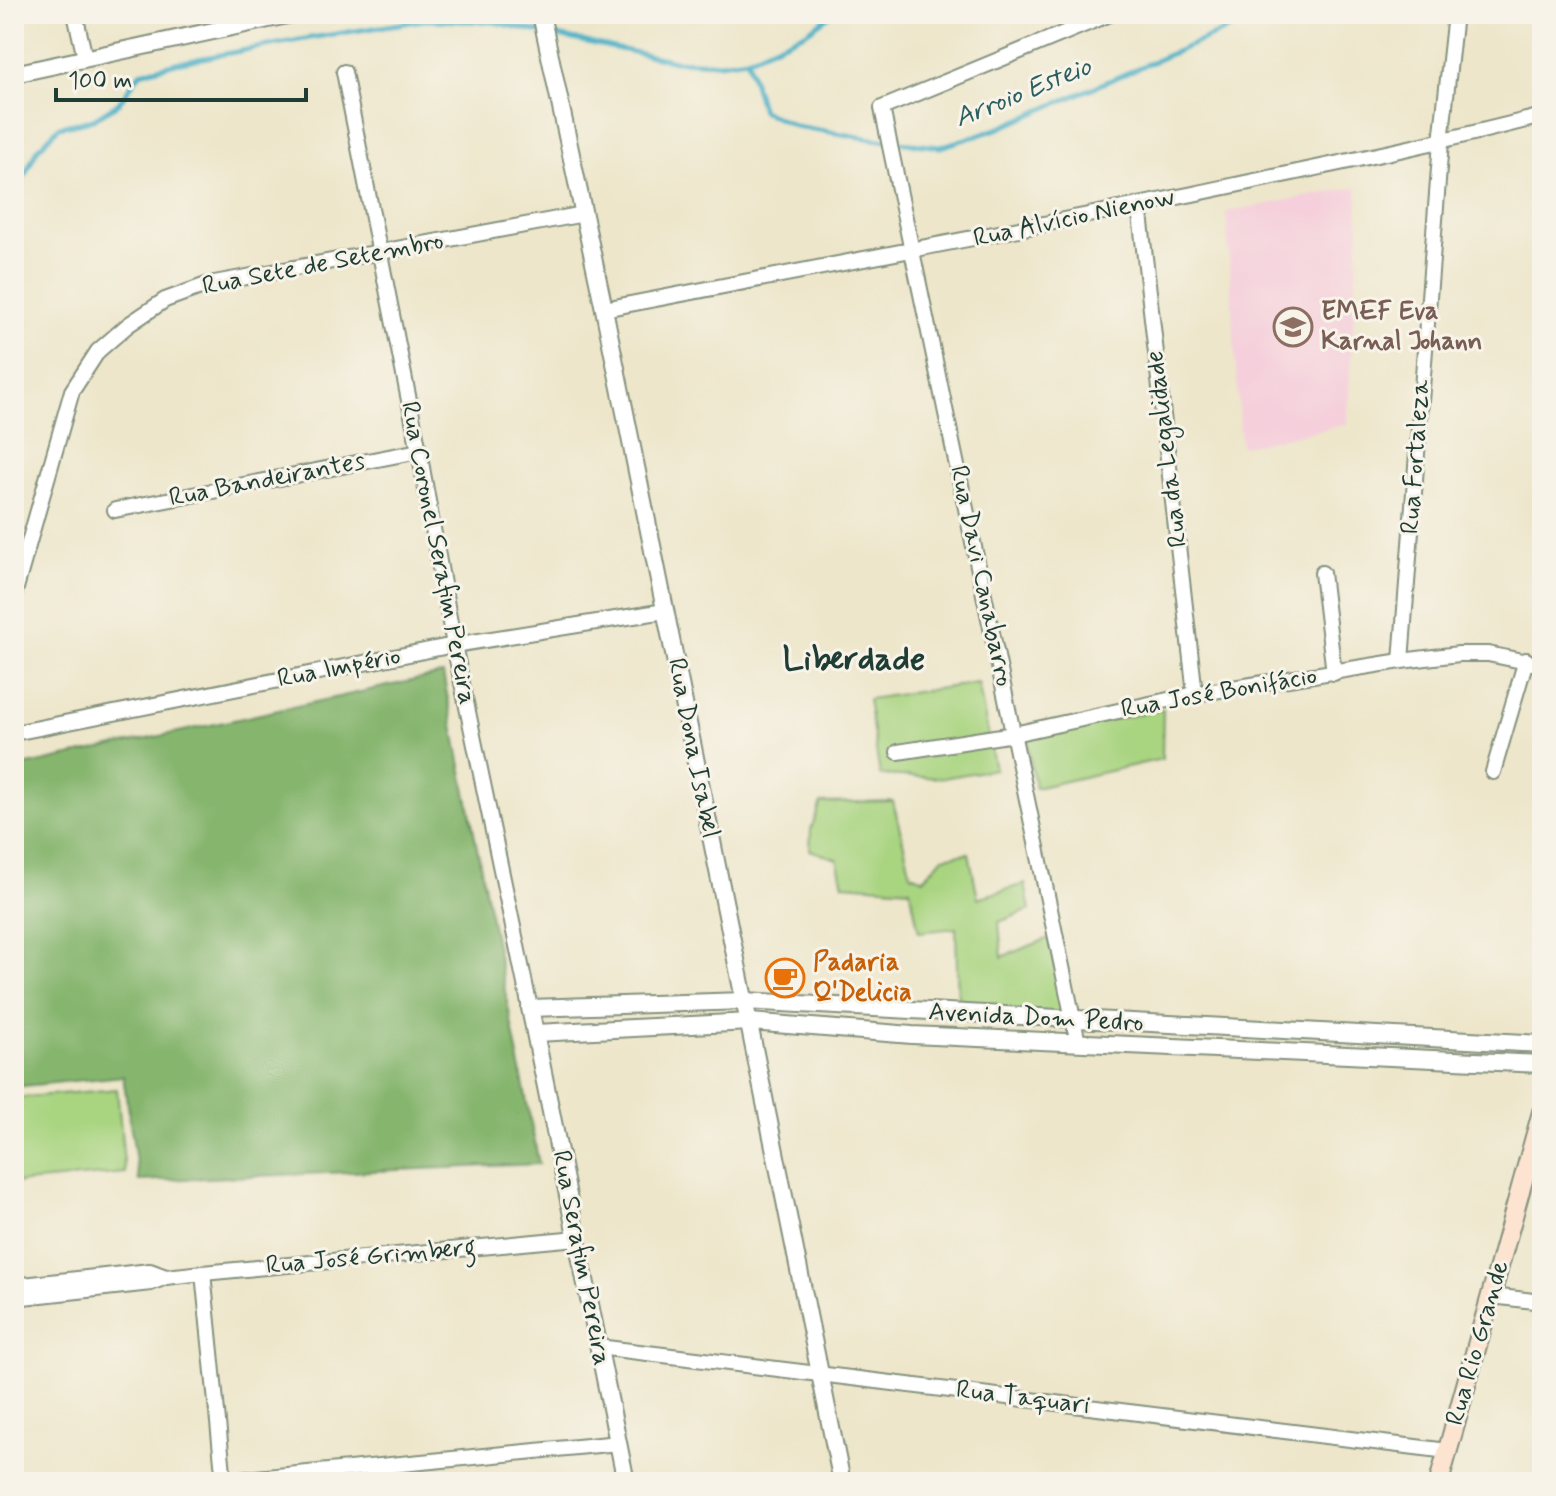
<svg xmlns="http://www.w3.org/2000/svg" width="1556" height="1496" viewBox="0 0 1556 1496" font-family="Mynerve,sans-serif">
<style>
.built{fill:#f5cfdb}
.green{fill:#a9d480;stroke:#64885a;stroke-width:2}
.forest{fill:#86b66e;stroke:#527a51;stroke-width:2}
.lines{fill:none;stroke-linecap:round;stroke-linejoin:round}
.stream{stroke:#47afc6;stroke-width:5}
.minor-casing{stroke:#86927f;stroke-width:18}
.tertiary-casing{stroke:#86927f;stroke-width:20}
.secondary-casing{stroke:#86927f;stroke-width:22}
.minor{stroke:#fff;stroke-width:14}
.tertiary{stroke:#fff;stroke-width:16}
.secondary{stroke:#fde4d1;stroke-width:18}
.labels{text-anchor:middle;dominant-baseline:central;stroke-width:6;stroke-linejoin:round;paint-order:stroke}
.street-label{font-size:26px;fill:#1f3d34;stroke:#f7f3e8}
.education-label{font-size:26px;font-weight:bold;fill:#785e54;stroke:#f7f3e8;text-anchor:start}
.food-label{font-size:26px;font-weight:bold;fill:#c56008;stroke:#f7f3e8;text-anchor:start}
.water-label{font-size:28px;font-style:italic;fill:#2b5f60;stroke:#f7f3e8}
.district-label{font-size:34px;font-weight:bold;fill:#1f3d34;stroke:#f7f3e8}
</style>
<rect width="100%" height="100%" fill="#f7f3e8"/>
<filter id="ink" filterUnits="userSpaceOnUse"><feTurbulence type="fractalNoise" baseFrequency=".0125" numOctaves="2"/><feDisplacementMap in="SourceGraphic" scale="16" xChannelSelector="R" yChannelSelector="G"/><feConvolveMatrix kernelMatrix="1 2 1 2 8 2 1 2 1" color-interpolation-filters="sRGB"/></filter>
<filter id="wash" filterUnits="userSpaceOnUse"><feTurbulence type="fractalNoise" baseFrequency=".006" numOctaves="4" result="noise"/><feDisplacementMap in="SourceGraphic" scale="32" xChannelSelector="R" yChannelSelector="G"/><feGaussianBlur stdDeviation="1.8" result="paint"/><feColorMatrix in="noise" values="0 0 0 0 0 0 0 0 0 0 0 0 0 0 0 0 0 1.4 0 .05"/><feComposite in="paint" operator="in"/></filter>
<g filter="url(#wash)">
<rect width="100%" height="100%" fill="#ede6ca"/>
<polygon class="built" points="1357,187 1359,230 1347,424 1241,447 1226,212"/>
<g class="green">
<polygon points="978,683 995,769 943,778 880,775 868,699"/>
<polygon points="1163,709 1162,759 1035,788 1027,738"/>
<polygon points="893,801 911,874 924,879 943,857 969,853 978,898 1025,884 1030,910 999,922 1002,957 1049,938 1067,1019 958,1006 956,928 919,932 910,889 843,884 837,859 810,850 811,829 821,803"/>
<polygon points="117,1089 125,1173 14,1183 14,1098"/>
</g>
<polygon class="forest" points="443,674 539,1164 139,1181 123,1076 14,1087 14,768"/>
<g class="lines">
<g class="stream">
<polyline points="747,59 762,111 795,126 872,139 940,147 1000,128 1263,14"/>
<polyline points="14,226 23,179 37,150 59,127 92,120 118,104 140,73 176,63 310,38 425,20 493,22 675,61 720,63 747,59 805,33 832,14"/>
</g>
</g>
</g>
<g filter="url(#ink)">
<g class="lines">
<defs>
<g id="minor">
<polyline points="75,14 85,58"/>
<polyline points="230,14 234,26"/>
<polyline points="344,72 419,451 454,645 530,1008"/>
<polyline points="1139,205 1195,694"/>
<path d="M604 309C801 272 997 234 1193 194 1310 169 1427 146 1542 116"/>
<polyline points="115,510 419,451"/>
<polyline points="1322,573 1334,673"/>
<polyline points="14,595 72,391 98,351 128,325 165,300 209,284 584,214"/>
<polyline points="1401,661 1441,142 1455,14"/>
<polyline points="14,733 454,645 665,611"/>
<polyline points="898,752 1014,734 1195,694 1401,661 1459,654 1488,654 1542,665"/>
<polyline points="1493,772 1526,660"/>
<polyline points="1078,1043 882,108 1110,14"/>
<polyline points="203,1273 224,1482"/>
<polyline points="14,1286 150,1271 166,1277"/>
<polyline points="1492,1296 1542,1302"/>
<polyline points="14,1298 151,1283 166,1277 203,1273 577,1238"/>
<polyline points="598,1347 1448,1451"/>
<polyline points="214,1482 619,1443"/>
</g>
<g id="tertiary">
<polyline points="541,14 604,309 842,1482"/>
<polyline points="14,74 292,14"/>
<polyline points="536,1033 750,1022 912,1035 1542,1064"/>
<polyline points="626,1482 530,1008 744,1001 1542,1044"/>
</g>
<polyline id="secondary" points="1439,1482 1542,1112"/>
</defs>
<use href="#minor" class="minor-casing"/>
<use href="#tertiary" class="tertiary-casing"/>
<use href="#secondary" class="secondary-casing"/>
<use href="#minor" class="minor"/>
<use href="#tertiary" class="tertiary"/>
<use href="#secondary" class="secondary"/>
</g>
</g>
<defs>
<symbol id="school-ring" viewBox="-11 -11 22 22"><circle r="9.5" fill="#f7f3e8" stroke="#8d6e63" stroke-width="1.5"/><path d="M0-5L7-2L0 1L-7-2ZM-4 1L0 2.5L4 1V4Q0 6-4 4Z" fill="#8d6e63"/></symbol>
<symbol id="cafe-ring" viewBox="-11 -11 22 22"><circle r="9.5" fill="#f7f3e8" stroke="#e8710a" stroke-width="1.5"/><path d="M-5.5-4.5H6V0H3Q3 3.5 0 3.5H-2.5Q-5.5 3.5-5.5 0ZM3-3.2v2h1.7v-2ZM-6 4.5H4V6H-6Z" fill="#e8710a"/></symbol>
</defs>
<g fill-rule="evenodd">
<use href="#school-ring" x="1271" y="305" width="44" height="44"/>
<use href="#cafe-ring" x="763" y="956" width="44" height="44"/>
</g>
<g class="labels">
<g class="street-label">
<text transform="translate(1074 218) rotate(-12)">Rua Alvício Nienow</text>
<text transform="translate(323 264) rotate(-11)">Rua Sete de Setembro</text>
<text transform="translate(1167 449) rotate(-97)">Rua da Legalidade</text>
<text transform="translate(1416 457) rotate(-86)">Rua Fortaleza</text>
<text transform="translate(267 480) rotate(-11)">Rua Bandeirantes</text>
<text transform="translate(438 553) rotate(79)">Rua Coronel Serafim Pereira</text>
<text transform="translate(981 576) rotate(78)">Rua Davi Canabarro</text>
<text transform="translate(339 668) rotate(-11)">Rua Império</text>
<text transform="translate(1219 693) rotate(-10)">Rua José Bonifácio</text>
<text transform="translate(693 748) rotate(79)">Rua Dona Isabel</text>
<text transform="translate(1036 1018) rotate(3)">Avenida Dom Pedro</text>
<text transform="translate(371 1257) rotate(-5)">Rua José Grimberg</text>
<text transform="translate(581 1258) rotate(79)">Rua Serafim Pereira</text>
<text transform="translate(1478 1343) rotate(-74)">Rua Rio Grande</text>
<text transform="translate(1023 1398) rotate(7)">Rua Taquari</text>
</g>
<g class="education-label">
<text x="1321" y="312">EMEF Eva<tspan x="1321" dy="30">Karnal Johann</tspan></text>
</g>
<g class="food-label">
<text x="813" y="963">Padaria<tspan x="813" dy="30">Q'Delicia</tspan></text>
</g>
<g class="water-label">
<text transform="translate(1023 93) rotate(-22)">Arroio Esteio</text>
</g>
<g class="district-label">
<text x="854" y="659">Liberdade</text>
</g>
</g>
<rect width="1556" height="1496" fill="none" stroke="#f7f3e8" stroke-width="48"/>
<path d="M56 88v12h250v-12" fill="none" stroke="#1f3d34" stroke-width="4"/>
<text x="68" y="88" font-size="24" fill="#1f3d34" stroke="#f7f3e8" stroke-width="6" paint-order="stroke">100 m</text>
</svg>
